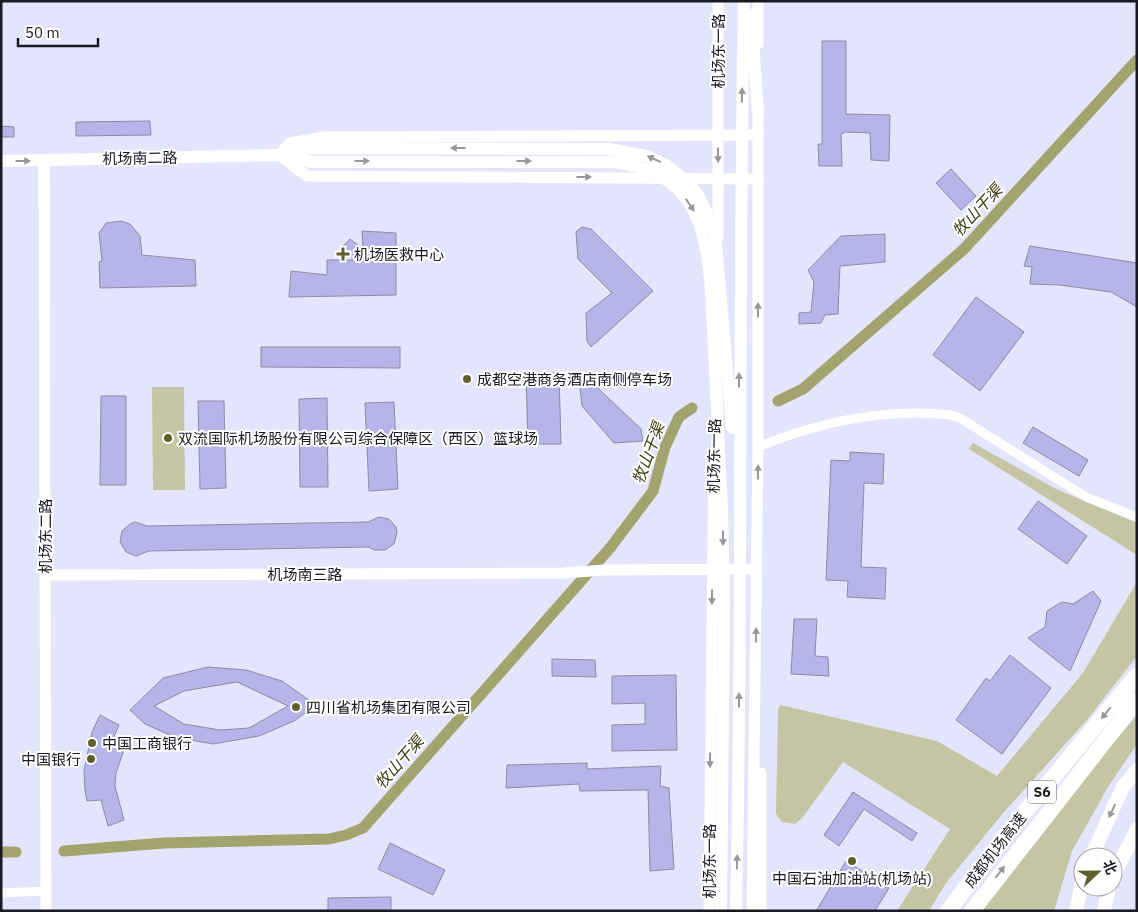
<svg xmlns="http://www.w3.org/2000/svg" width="1138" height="912" viewBox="0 0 1138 912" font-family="'IBM Plex Sans','Noto Sans SC',sans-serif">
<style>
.green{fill:#c4c5a2}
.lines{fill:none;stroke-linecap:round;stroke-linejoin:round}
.canal{stroke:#a2a36d;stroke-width:11}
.building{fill:#b5b5e9;stroke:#8c8ca1;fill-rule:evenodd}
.minor{stroke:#fff;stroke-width:9}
.tertiary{stroke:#fff;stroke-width:11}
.secondary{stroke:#fff;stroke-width:12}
.primary{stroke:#fff;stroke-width:14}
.motorway{stroke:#fff;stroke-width:16}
.oneway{fill:#98989b}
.poi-dot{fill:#5f5f2c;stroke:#fff;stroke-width:2}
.labels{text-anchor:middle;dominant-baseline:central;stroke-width:4;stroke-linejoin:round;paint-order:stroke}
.shield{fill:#fff;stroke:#5e5e64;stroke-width:1}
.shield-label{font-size:14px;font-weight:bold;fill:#191921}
.street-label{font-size:15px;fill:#191921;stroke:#fff}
.poi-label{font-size:15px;fill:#191921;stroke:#fff;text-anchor:start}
.water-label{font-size:16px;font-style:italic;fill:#3e3e13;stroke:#fff}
</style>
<rect width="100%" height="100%" fill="#e4e5fc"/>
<g class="green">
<polygon points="152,387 184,387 185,490 153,490"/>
<polygon points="973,443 1056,489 1137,523 1137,555 969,449"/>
<polygon points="1137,582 1137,656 1087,720 1004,812 946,883 929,911 897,911 950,829 843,762 803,817 795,824 782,822 776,814 778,710 780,705 937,741 997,776 1083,673"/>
<polygon points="1137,715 1137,744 1108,787 1072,851 1054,911 979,911 1048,821"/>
</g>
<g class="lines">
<g class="canal">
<polyline points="778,401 803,389 964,249 1137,60"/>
<polyline points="64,851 164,843 329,839 346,835 363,828 610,548 653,491 665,447 679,417 692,408"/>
<polyline points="1,852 16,852"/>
</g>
</g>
<g class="building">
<polygon points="822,41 846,41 846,114 890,115 889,161 871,160 870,133 846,132 841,134 842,166 819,166 818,144 822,144"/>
<polygon points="150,121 151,135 76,136 76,122"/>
<polygon points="1,126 14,127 14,137 1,137"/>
<polygon points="951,169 976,196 961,210 936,183"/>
<polygon points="121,221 130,224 140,236 142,255 195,260 196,286 100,288 99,262 102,261 99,233 106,223"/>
<polygon points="582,227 591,229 653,291 591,347 587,341 586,313 612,293 578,259 576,232"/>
<polygon points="362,231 396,233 396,295 289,297 291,271 327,275 327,260 354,260 341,248 350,239 363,249"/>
<polygon points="885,234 885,262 840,266 838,314 825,315 821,323 799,324 799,313 811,312 814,282 808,270 841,236"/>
<polygon points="1030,246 1137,263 1137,307 1111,292 1060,285 1030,284 1032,267 1024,266"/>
<polygon points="976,297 1024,332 980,391 933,355"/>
<polygon points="261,347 400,347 400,368 261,367"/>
<polygon points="559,373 561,444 528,444 526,374"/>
<polygon points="585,376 641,429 643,441 614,443 582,406 579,379"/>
<polygon points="101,396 126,396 126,485 100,485"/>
<polygon points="327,398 328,487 300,487 299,399"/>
<polygon points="198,401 224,401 226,488 200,489"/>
<polygon points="394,402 398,489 369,491 365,403"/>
<polygon points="1033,427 1088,460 1079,476 1023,443"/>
<polygon points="850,452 884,454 883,484 864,483 861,567 886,568 885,599 847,597 848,581 826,580 831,460 850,461"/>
<polygon points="1038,501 1087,536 1067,564 1018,529"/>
<polygon points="379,517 389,519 396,527 397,533 394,544 385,550 374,550 369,547 149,551 136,556 126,552 120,542 122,531 130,524 135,522 147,526 368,522"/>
<polygon points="1093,591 1101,601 1070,671 1028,638 1045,627 1047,611 1062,602 1073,604"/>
<polygon points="794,619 817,619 815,656 828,657 829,676 791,674"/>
<polygon points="1010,655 1051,688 1002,754 956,720 986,678 990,681"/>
<polygon points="552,659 595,660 596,677 552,676"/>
<path d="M208 667 246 670 282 681 316 705 294 721 259 736 213 744 174 737 145 724 130 710 163 678ZM237 682 288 706 249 728 220 730 184 724 154 706 184 691Z"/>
<polygon points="676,675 677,750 612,751 612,725 645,724 645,703 612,704 612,676"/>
<polygon points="100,715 119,725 112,741 125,747 116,773 115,786 124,820 108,826 101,800 87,801 85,791 84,771 88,751 92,732"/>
<polygon points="587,763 587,769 661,766 660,786 669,788 674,869 650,871 648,790 580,791 579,784 506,788 507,765"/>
<polygon points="853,792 917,833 912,841 864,809 839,846 824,835"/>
<polygon points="390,843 445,870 433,895 378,869"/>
<polygon points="846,861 889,888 875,911 816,911"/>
<polygon points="391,897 391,911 328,911 328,898"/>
</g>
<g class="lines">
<g class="minor">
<path d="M758 447C816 423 886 407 950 415L960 418 1086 497 1137 517"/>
<polyline points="1,893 45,891"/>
</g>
<g class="tertiary">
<polyline points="758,1 758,44"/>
<polyline points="44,160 46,911"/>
<polyline points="758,179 307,176 279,155 290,143 324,137 758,135"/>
<polyline points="718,237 718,1"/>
<polyline points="45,575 564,573 605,570 757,569"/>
<polyline points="761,773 761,911"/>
<polyline points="709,911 714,453"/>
<polyline points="752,911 758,447 758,103"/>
</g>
<g class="secondary">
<polyline points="751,15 758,112"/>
<polyline points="282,155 302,149 313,148 609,149 646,156 666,165 687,182 699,196 715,232 732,428"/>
<path d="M1 161 279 155 313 162H612C691 170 706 221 711 291L722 508 724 604 721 911"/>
<path d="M736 911C743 608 738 304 744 1"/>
</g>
<g class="primary">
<polyline points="1091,857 1123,787 1137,770"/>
<polyline points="1113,877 1137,829"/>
<polyline points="1076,911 1083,878"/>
<polyline points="1104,911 1109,887"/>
</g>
<g class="motorway">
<polyline points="948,911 1005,836 1137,675"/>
<polyline points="972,911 1137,700"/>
</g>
</g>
<defs><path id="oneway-solid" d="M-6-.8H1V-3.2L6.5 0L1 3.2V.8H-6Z" transform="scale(1.25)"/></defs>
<g class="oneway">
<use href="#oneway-solid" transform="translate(742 95) rotate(-89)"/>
<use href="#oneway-solid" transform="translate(458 148) rotate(-180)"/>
<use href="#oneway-solid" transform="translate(718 155) rotate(90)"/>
<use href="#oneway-solid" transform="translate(654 159) rotate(-156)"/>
<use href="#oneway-solid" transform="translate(23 161)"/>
<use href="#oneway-solid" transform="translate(362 161)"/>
<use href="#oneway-solid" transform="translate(524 161)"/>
<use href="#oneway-solid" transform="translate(584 177)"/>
<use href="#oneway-solid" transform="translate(690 205) rotate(56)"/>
<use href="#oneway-solid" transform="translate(758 310) rotate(-90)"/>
<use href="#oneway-solid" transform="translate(739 380) rotate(-90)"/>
<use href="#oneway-solid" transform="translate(758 472) rotate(-89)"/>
<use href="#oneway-solid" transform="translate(723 538) rotate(89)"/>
<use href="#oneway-solid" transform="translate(712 597) rotate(90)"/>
<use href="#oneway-solid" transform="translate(756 635) rotate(-89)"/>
<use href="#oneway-solid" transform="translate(739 700) rotate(-90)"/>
<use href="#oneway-solid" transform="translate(1106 713) rotate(129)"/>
<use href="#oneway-solid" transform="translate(710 760) rotate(90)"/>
<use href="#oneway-solid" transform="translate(1112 811) rotate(115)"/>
<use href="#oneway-solid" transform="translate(737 862) rotate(-89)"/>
<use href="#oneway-solid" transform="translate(1000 872) rotate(-52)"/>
</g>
<g class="poi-dot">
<path d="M340.5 246.5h5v5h5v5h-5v5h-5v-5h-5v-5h5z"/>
<circle cx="467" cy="379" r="5"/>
<circle cx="168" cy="438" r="5"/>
<circle cx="296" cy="707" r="5"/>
<circle cx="92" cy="743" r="5"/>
<circle cx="91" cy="759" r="5"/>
<circle cx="852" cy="861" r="5"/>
</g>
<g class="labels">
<rect class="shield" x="1028" y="780.5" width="28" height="23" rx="4"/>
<g class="shield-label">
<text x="1042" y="792">S6</text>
</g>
<g class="street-label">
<text transform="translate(718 51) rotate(-90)">机场东一路</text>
<text transform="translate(140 158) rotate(-1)">机场南二路</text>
<text transform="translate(714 456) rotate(-89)">机场东一路</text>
<text transform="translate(45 536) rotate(-90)">机场东二路</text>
<text x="305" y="574">机场南三路</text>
<text transform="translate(995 850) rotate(-52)">成都机场高速</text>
<text transform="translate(709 861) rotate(-90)">机场东一路</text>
</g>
<g class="poi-label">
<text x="354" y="254">机场医救中心</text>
<text x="477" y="379">成都空港商务酒店南侧停车场</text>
<text x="178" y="438">双流国际机场股份有限公司综合保障区（西区）篮球场</text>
<text x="306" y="707">四川省机场集团有限公司</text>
<text x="102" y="743">中国工商银行</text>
<text x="81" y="759" text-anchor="end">中国银行</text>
<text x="852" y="878" text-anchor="middle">中国石油加油站(机场站)</text>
</g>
<g class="water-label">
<text transform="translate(977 210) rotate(-47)">牧山干渠</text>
<text transform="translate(648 453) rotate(-70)">牧山干渠</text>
<text transform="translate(399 762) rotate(-49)">牧山干渠</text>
</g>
</g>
<rect width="1138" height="912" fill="none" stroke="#191921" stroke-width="5"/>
<g transform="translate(1098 872) rotate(68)"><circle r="24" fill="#ffffff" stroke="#a3a3a6"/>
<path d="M0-4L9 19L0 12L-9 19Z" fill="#5f5f2c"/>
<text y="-8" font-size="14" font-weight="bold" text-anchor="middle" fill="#191921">北</text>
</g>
<path d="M18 38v8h80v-8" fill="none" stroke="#191921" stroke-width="2.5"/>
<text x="25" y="38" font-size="15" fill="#191921" stroke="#ffffff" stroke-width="4" paint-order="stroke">50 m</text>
</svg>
